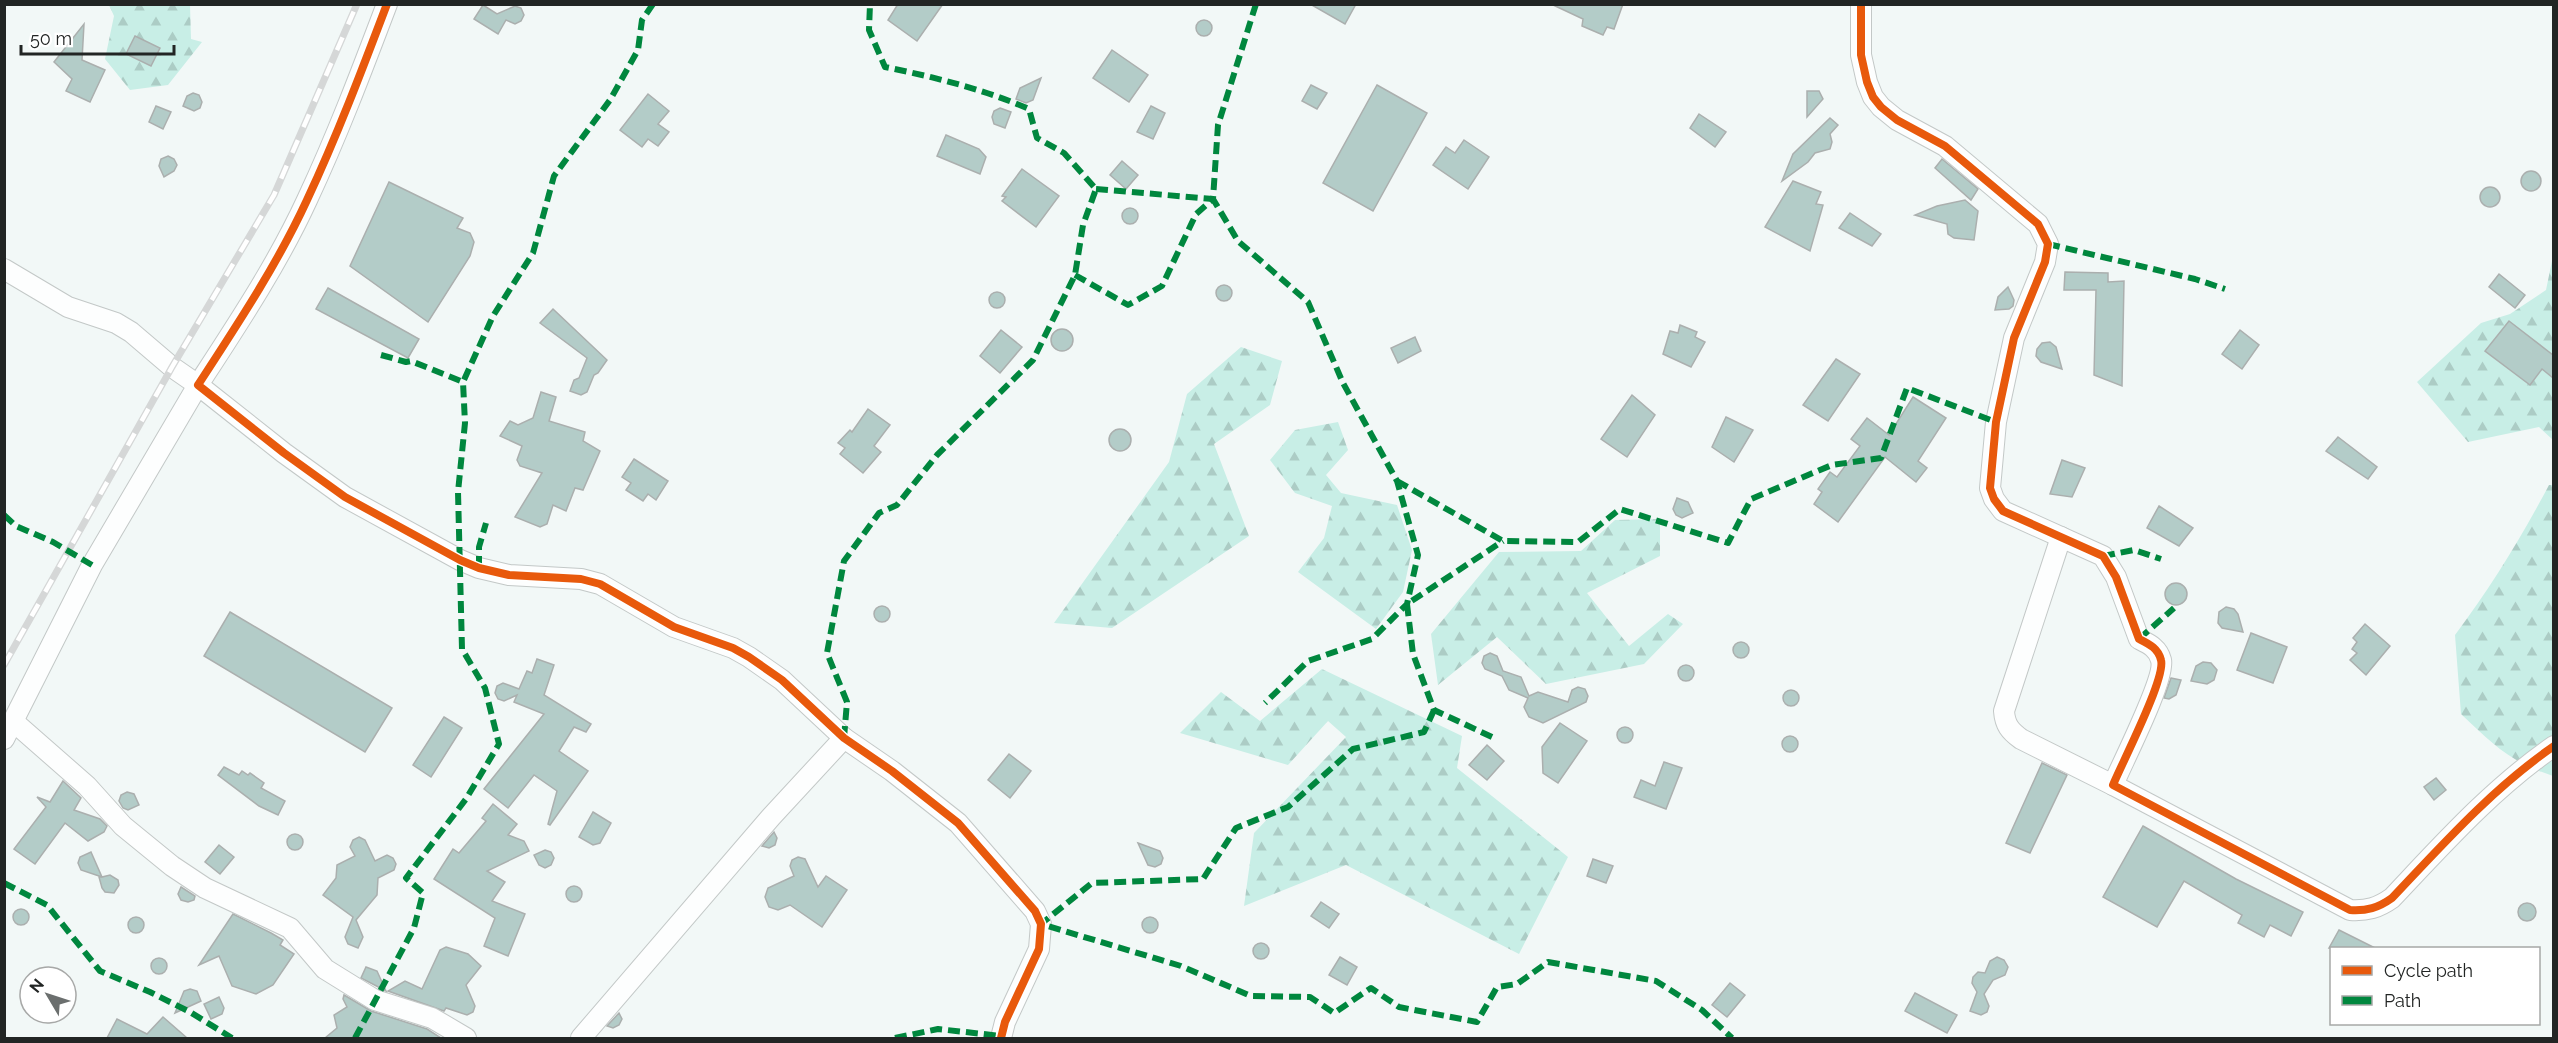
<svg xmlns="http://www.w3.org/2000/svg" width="2558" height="1043" viewBox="0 0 2558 1043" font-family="Raleway,sans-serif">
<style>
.forest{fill:url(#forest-firs)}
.building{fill:#b3ccc8;stroke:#abafae;stroke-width:1.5}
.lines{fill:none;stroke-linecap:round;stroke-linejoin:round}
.minor-casing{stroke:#c3c8c7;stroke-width:22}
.minor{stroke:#fdfefe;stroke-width:20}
.rail-casing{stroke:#d5d7d7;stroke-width:7}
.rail{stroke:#fff;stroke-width:4.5;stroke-dasharray:14;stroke-linecap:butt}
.quiet{stroke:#00873e;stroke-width:6;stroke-dasharray:12 6;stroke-linecap:butt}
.cycleway-casing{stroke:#fff;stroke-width:11}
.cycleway{stroke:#e8590c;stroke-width:8}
</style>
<defs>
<pattern id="forest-firs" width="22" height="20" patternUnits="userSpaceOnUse" patternTransform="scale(1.5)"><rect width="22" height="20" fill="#c8eee6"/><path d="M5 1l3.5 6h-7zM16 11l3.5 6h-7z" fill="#acccc5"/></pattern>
</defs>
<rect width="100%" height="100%" fill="#f2f8f7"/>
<g class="forest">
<polygon points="109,5 190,5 191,39 202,42 168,85 130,90 105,59 114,16"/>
<polygon points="2553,256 2553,440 2539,427 2468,442 2417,382 2481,323 2510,314 2546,290"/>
<polygon points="1241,347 1282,361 1270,405 1214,444 1249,536 1112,628 1054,623 1169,462 1187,394"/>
<polygon points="1338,422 1348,450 1326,475 1341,493 1397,505 1412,550 1403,592 1376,629 1298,572 1324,538 1332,506 1295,493 1270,460 1295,430"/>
<path d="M2549 485H2553V776C2510 762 2494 745 2461 714L2455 635C2491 587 2521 538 2549 485Z"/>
<polygon points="1660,519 1660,556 1587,593 1629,646 1668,614 1683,624 1644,664 1546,684 1497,637 1438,685 1431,634 1499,552 1581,551 1615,520"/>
<polygon points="1322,669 1462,736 1457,768 1568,857 1519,954 1346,865 1244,906 1254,833 1346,737 1328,721 1288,765 1180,733 1221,692 1260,721"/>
</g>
<g class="building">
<polygon points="898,4 943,4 917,41 888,20"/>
<polygon points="1310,4 1356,4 1345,24"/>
<polygon points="1551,4 1623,4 1614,29 1607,27 1603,35 1582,26 1583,19"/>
<polygon points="483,5 497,14 515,6 521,8 524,15 521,21 515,24 506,20 498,34 474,19"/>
<circle cx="1204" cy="28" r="8"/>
<polygon points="84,24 82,60 105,70 90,102 66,91 72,79 54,62"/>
<polygon points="135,36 160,48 151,66 126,54"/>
<polygon points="1112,50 1148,75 1129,102 1093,78"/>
<polygon points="1041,78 1033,100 1026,103 1016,99 1020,88"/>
<polygon points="1311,85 1327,93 1317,109 1302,101"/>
<polygon points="1377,85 1427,113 1373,211 1323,183"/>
<polygon points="1807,91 1819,91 1823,99 1807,117"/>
<polygon points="193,93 199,95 202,102 200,108 194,111 183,106 187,96"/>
<polygon points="648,94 669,111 658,124 669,132 658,146 648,139 642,147 620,130"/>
<polygon points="156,106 171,112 163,129 149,122"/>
<polygon points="1151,106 1165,113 1153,139 1137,132"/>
<polygon points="1000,108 1011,112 1005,128 994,124 992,117 994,111"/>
<polygon points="1699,114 1726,132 1715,147 1690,128"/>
<polygon points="1830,118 1838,125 1830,134 1832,142 1830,149 1815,153 1808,162 1782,181 1793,154"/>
<polygon points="946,135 979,149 986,157 980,174 937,156"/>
<polygon points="1464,140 1489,157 1468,189 1433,165 1446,147 1455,153"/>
<polygon points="168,156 174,159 177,165 174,171 164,177 159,166 161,159"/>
<polygon points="1942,159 1978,189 1971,200 1935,168"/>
<polygon points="1122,161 1138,175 1126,189 1110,175"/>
<polygon points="1022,169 1059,196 1036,227 1002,201 1006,197 1002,196"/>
<circle cx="2531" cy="181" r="10"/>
<polygon points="1793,181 1821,192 1816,204 1823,205 1810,251 1765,227"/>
<polygon points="389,182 463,218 457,228 470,233 474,242 470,256 428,322 350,266"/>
<circle cx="2490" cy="197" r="10"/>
<polygon points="1965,200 1978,211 1974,240 1954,238 1948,234 1947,224 1915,215 1937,206"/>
<circle cx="1130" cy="216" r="8"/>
<polygon points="1850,213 1881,234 1872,246 1839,228"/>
<polygon points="2065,272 2108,273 2108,282 2124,281 2122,386 2094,375 2096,290 2064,290"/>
<polygon points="2499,274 2525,295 2515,308 2489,287"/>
<circle cx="1224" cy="293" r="8"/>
<polygon points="2008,287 2014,300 2013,306 2009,309 1995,310 1998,297"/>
<polygon points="328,288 419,339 408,358 316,309"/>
<circle cx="997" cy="300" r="8"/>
<polygon points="553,309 607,360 598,373 594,375 587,392 581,395 570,391 574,380 579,378 587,358 540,323"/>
<polygon points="2509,321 2553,355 2553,378 2542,369 2530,385 2485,351"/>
<polygon points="1680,325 1697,332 1695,337 1705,342 1691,367 1663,354 1670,331 1678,333"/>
<circle cx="1062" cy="340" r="11"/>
<polygon points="1001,330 1022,347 1000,373 980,356"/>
<polygon points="2240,330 2259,345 2242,369 2222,354"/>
<polygon points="1415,337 1421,351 1398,363 1391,348"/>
<polygon points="2050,342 2056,347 2062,369 2041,362 2036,356 2037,349 2042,343"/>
<polygon points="1836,359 1860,374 1828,421 1803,405"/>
<polygon points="541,392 556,397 549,421 585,432 583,441 600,451 583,490 575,488 566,511 553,505 547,524 540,527 515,517 542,473 520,466 517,460 522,446 500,436 510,421 518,425 533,418"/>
<polygon points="1632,395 1655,415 1627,457 1601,439"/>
<polygon points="1913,397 1946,418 1918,461 1927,468 1916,482 1885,457 1838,522 1814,504 1822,492 1818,489 1830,472 1837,477 1860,446 1851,439 1867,418 1889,435"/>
<polygon points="868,409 890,425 874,446 881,452 863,473 840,454 845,448 838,443 850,430 852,432"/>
<polygon points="1726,417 1753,430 1734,462 1712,447"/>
<circle cx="1120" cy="440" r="11"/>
<polygon points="2338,437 2377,467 2368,479 2326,451"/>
<polygon points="634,459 668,481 656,500 648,494 643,501 626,490 631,483 622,477"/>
<polygon points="2062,460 2085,468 2072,497 2050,494"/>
<polygon points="1677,498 1688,502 1693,513 1682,518 1676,515 1673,509"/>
<polygon points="2159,506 2193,528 2179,546 2147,528"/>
<circle cx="2176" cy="594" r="11"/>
<circle cx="882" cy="614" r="8"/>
<polygon points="2226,607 2234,609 2238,614 2243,632 2222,628 2218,623 2219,612"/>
<polygon points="230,612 392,708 365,752 204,656"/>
<polygon points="2365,624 2390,646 2366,675 2350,660 2357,653 2352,649 2357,642 2353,638"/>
<polygon points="2251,633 2287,647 2273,683 2237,670"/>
<circle cx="1741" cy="650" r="8"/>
<polygon points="1490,653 1497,656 1503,671 1521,677 1529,696 1538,692 1568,702 1572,690 1578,687 1585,689 1588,696 1586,702 1543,723 1529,717 1524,707 1528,698 1509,690 1502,676 1485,669 1482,663 1484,656"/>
<polygon points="537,659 554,665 544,695 591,724 586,732 574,727 559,751 588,771 550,825 548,824 557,791 534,775 508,808 484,789 544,714 514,702 517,695 504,701 498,699 495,693 497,686 503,683 519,689 527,671 532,673"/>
<polygon points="2203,662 2211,663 2217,670 2214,680 2207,684 2191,681 2196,666"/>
<circle cx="1686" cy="673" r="8"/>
<polygon points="2171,678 2181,680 2176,695 2169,699 2164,698"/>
<circle cx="1791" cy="698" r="8"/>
<polygon points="444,717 462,728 431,777 413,765"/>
<polygon points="1560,723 1587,741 1558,783 1543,773 1542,747"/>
<circle cx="1625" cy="735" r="8"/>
<circle cx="1790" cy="744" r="8"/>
<polygon points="1487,745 1504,761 1487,780 1469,765"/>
<polygon points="1009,754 1031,771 1010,798 988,780"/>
<polygon points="1664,762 1682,768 1666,809 1634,797 1641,780 1655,786"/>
<polygon points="2042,763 2067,775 2030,853 2006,843"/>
<polygon points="224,767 239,775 242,771 248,775 250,773 264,783 261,788 285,801 278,815 259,806 218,775"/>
<polygon points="2436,778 2446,790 2434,800 2424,787"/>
<polygon points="63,781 81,798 74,810 100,819 107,826 104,832 88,841 65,823 35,864 14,849 46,807 37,797 50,802"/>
<polygon points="127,792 134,794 139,805 128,810 123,808 119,801 121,795"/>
<polygon points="493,804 517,824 508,835 524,841 529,851 487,871 505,882 492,901 525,914 508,956 484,946 495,918 434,879 453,849 459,853 486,821 482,818"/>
<polygon points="593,812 611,823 600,843 593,845 579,837"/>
<polygon points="2143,826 2236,879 2303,912 2291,936 2270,925 2264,937 2238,923 2242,915 2184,881 2157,927 2103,897"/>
<polygon points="774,832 777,838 775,845 769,848 762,846"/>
<circle cx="295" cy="842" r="8"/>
<polygon points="359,837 365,840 375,861 387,855 393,858 396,864 394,870 378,878 377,895 356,920 363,937 358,948 348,944 345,937 353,917 323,895 336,878 337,865 355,856 350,847 353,840"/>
<polygon points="1138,843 1160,851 1163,858 1161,864 1155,867 1148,865"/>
<polygon points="219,845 234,857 220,874 205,862"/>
<polygon points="545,850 551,852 554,858 551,865 545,868 539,865 534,855"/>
<polygon points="91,852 102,877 110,875 118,880 119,885 114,893 105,892 102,888 99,877 102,877 81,870 78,863 80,857"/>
<polygon points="798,857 805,859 818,887 826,876 847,890 822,927 790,905 778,910 769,907 765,897 768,888 794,876 790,866 792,860"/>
<polygon points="1593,859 1613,866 1606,883 1587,876"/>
<circle cx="574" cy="894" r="8"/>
<polygon points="181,887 195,896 194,900 188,902 181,900 178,894"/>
<polygon points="1321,902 1339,914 1329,928 1311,916"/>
<circle cx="2527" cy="912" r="9"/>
<circle cx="21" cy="917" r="8"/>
<polygon points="233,914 271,933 283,940 280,945 294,954 273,985 256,994 232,986 219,956 199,965"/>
<circle cx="1150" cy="925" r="8"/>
<circle cx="136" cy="925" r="8"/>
<polygon points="2339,930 2375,948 2329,948"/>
<circle cx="1261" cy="951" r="8"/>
<polygon points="446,947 468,954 481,966 466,985 475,1006 473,1012 467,1015 446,1008 444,1011 388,991 405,981 422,989 440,950"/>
<polygon points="1340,957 1357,967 1347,985 1329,975"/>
<polygon points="1997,957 2004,960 2008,967 2005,975 1993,980 1984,994 1989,1006 1987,1012 1981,1015 1970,1011 1977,992 1972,983 1973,977 1978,972 1985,973 1990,961"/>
<circle cx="159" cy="966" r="8"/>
<polygon points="366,967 377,971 386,991 361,978"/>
<polygon points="1730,983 1745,995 1727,1017 1712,1005"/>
<polygon points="190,989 197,991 201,1001 175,1013 184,991"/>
<polygon points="1915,993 1957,1015 1947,1033 1905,1011"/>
<polygon points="344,995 371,1011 427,1029 441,1038 325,1038 337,1028 334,1015 347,1007 343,999"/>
<polygon points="219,997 224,1008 222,1014 211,1019 204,1004"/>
<polygon points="619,1013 622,1019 619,1025 613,1028 607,1026"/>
<polygon points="163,1017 187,1038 107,1038 117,1019 147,1034"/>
</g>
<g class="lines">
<defs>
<g id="minor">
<path d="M387 4C362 70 337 136 307 200 277 265 237 325 198 385L284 453 345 497 460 560 479 568 509 575 581 579 600 584 674 627 733 648 749 657 782 680 844 738 892 771 958 823 1035 911 1041 924 1039 949 1005 1022 1001 1038"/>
<path d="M1861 4V55L1867 82 1873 97 1881 107 1897 120 1945 146 2038 224 2048 244 2045 262 2014 338 1996 422 1990 488 1994 499 2003 511 2103 556 2116 577 2139 639C2149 644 2158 648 2161 660 2166 678 2122 763 2113 785L2350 910C2367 911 2378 908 2392 898 2443 844 2492 789 2554 746"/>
<polyline points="4,269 68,307 116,323 131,332 172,367 198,385 92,565 4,739"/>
<path d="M2061 537 2004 711C2005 725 2010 731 2021 739L2113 785"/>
<polyline points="14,722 87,786 123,826 172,866 205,888 290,928 325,969 375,1000 432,1018 466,1038"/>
<polyline points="581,1038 771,817 844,738"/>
</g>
</defs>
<use href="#minor" class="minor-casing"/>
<use href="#minor" class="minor"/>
<defs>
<polyline id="rail" points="4,665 172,367 274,195 357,4"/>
</defs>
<use href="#rail" class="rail-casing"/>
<use href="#rail" class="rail"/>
<g class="quiet">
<polyline points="1256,4 1218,125 1213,199 1238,241 1308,302 1343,383 1397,481 1418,555 1407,604 1372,639 1308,661 1265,703"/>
<polyline points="1096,189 1213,199"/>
<polyline points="2048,244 2195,279 2225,289"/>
<polyline points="1075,275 1128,305 1162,286 1196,214 1213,199"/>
<polyline points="381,355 406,362 411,361 463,382"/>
<polyline points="1397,481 1503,541 1578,542 1620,509 1728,543 1751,499 1832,465 1881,458 1907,388 1996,422"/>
<polyline points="4,515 16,526 53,542 92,565"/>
<polyline points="2103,556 2134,550 2161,559"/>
<polyline points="479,568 479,547 486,523"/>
<polyline points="2139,639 2174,608"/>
<polyline points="1434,710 1424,732 1353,749 1288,807 1236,828 1203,879 1092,883 1041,924 1181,966 1251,996 1310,997 1334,1013 1371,988 1399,1007 1477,1022 1497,987 1517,984 1548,962 1656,981 1702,1010 1732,1038"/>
<polyline points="1492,737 1434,710 1413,654 1407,604 1503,541"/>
<path d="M844 738 847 702 827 653 844 561 879 513 897 505 937 455 1033 360 1075 275 1083 225 1096 189 1064 153 1037 138 1029 109C983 89 934 77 885 67L869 30 870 4"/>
<polyline points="4,883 47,905 100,971 150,992 190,1012 232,1038"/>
<polyline points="355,1038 414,928 423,893 406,878 466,799 499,744 485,688 462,649 458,492 465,423 463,382 493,316 533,253 554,176 610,100 638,50 642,20 653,4"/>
<polyline points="895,1038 938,1029 1001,1036"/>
</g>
<defs>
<g id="cycleway">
<path d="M387 4C362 70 337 136 307 200 277 265 237 325 198 385L284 453 345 497 460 560 479 568 509 575 581 579 600 584 674 627 733 648 749 657 782 680 844 738 892 771 958 823 1035 911 1041 924 1039 949 1005 1022 1001 1038"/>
<path d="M1861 4V55L1867 82 1873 97 1881 107 1897 120 1945 146 2038 224 2048 244 2045 262 2014 338 1996 422 1990 488 1994 499 2003 511 2103 556 2116 577 2139 639C2149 644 2158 648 2161 660 2166 678 2122 763 2113 785L2350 910C2367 911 2378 908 2392 898 2443 844 2492 789 2554 746"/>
</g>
</defs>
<use href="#cycleway" class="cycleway-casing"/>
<use href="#cycleway" class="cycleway"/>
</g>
<rect width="2558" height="1043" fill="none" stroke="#222524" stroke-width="12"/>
<rect x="2330" y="947" width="210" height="78" fill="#ffffff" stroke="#a7a8a7" stroke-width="1.5"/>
<rect x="2342" y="966" width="30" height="9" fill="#e8590c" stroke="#a7a8a7" stroke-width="1.5"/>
<text x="2384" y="977" font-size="18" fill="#222524">Cycle path</text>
<rect x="2342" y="996" width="30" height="9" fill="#00873e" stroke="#a7a8a7" stroke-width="1.5"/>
<text x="2384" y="1007" font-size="18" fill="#222524">Path</text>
<g transform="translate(48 995) rotate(309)"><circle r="28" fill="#ffffff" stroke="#a7a8a7" stroke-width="1.5"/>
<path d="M0-4.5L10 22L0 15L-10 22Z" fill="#6b6f6e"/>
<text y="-9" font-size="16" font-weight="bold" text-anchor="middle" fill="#222524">N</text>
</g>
<path d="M21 45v9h153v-9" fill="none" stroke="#222524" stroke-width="3"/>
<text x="30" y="45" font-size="18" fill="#222524" stroke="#ffffff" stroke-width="4.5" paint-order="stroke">50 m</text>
</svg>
